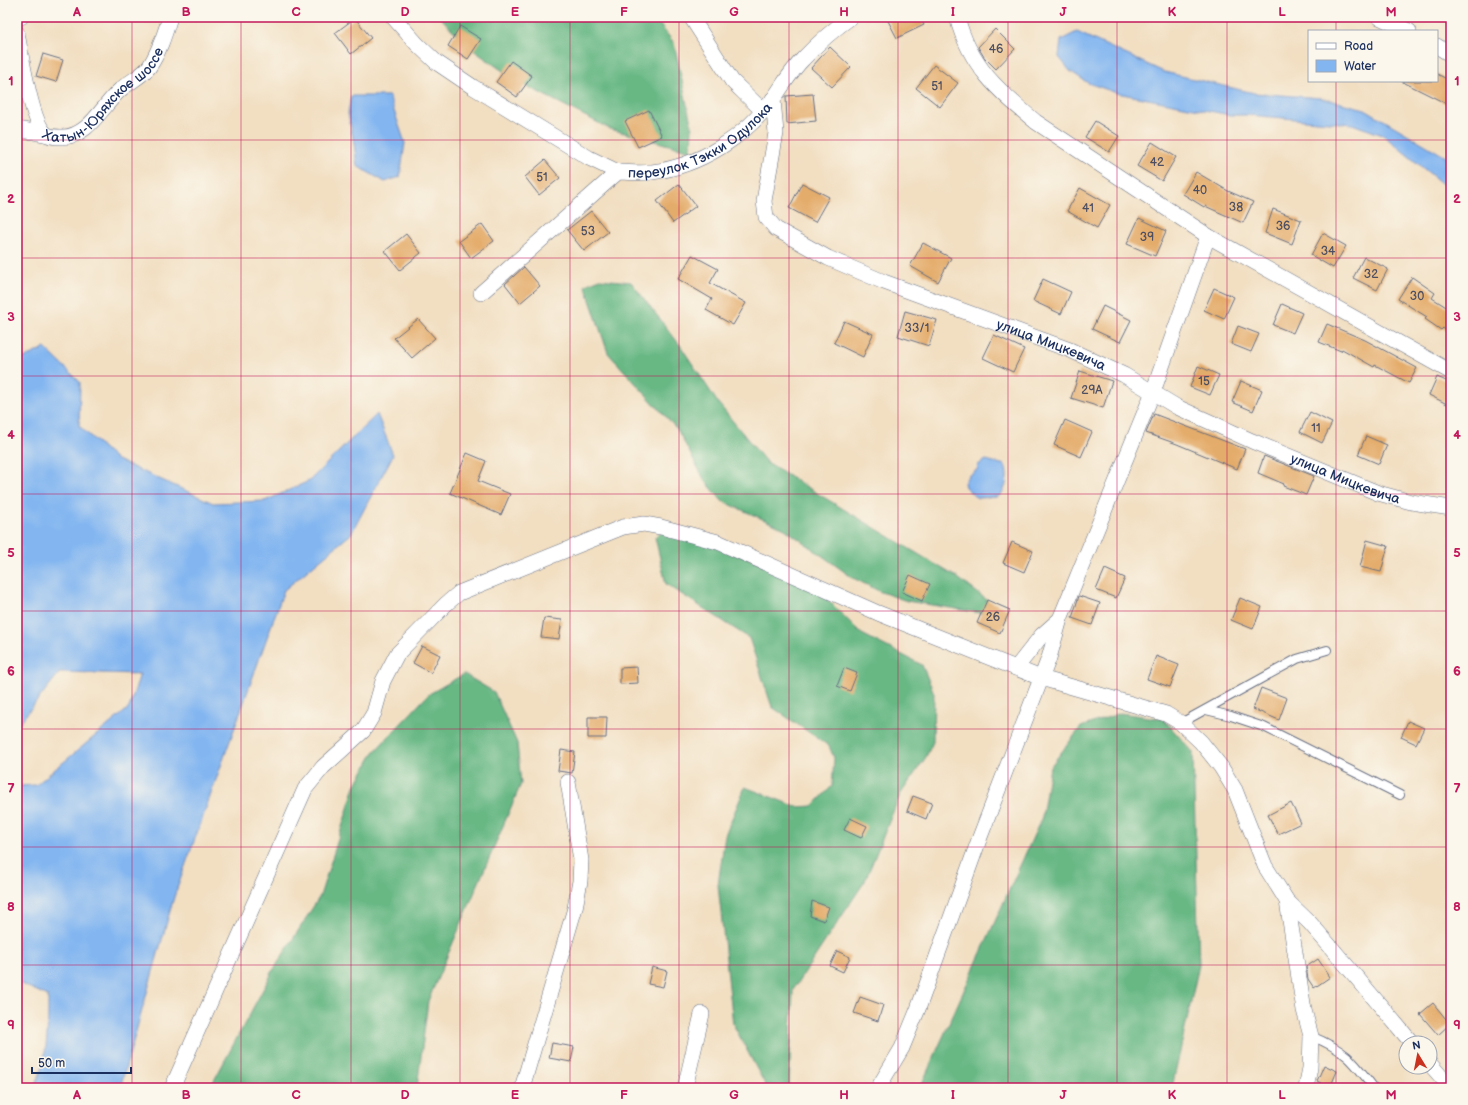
<svg xmlns="http://www.w3.org/2000/svg" width="1468" height="1105" viewBox="0 0 1468 1105" font-family="'Balsamiq Sans',sans-serif">
<style>
.forest{fill:#68b884;stroke:#427471}
.water{fill:#83b6f0;stroke:#4f72a7}
.building{fill:#e4ac6a}
.lines{fill:none;stroke-linecap:round;stroke-linejoin:round}
.service-casing{stroke:#666d81;stroke-width:10}
.minor-casing{stroke:#666d81;stroke-width:16}
.service{stroke:#fff;stroke-width:8}
.minor{stroke:#fff;stroke-width:15}
.grid{fill:none;stroke:#c2185b;stroke-width:1;stroke-opacity:0.55}
.labels{text-anchor:middle;dominant-baseline:central;stroke-width:3;stroke-linejoin:round;paint-order:stroke}
.number-label{font-size:12px;fill:#4d4e61}
.street-label{font-size:14px;fill:#1b2f5e;stroke:#fbf7ec}
.neatline{fill:none;stroke:#c2185b;stroke-width:1.5}
.grid-label{font-size:13px;text-anchor:middle;font-weight:bold;fill:#c2185b}
</style>
<rect width="100%" height="100%" fill="#fbf7ec"/>
<filter id="ink" filterUnits="userSpaceOnUse"><feTurbulence type="fractalNoise" baseFrequency=".025" numOctaves="2"/><feDisplacementMap in="SourceGraphic" scale="8" xChannelSelector="R" yChannelSelector="G"/><feConvolveMatrix kernelMatrix="1 2 1 2 8 2 1 2 1" color-interpolation-filters="sRGB"/></filter>
<filter id="wash" filterUnits="userSpaceOnUse"><feTurbulence type="fractalNoise" baseFrequency=".012" numOctaves="4" result="noise"/><feDisplacementMap in="SourceGraphic" scale="16" xChannelSelector="R" yChannelSelector="G"/><feGaussianBlur stdDeviation="0.9" result="paint"/><feColorMatrix in="noise" values="0 0 0 0 0 0 0 0 0 0 0 0 0 0 0 0 0 1.4 0 .05"/><feComposite in="paint" operator="in"/></filter>
<g filter="url(#wash)">
<rect width="100%" height="100%" fill="#f2dfc2"/>
<g class="forest">
<polygon points="440,17 654,17 674,43 692,128 691,151 610,129 517,81 469,47"/>
<polygon points="600,279 631,282 680,345 718,403 767,463 958,578 987,600 993,615 907,601 881,592 853,578 785,529 722,501 704,479 677,429 608,353 585,285"/>
<polygon points="667,528 807,579 862,634 922,665 934,693 933,742 926,757 900,795 865,881 793,990 789,1088 767,1088 733,1024 718,885 725,835 745,787 797,807 813,806 832,786 834,758 829,746 772,707 749,638 666,584 655,537"/>
<polygon points="464,674 494,692 517,743 521,784 428,1001 417,1088 210,1088 274,969 320,896 355,786 374,752 429,694"/>
<polygon points="1120,713 1163,719 1193,752 1199,965 1172,1088 920,1088 1042,817 1050,767 1081,727"/>
</g>
<g class="water">
<polygon points="1077,32 1164,72 1254,93 1321,98 1365,109 1451,160 1451,191 1383,135 1352,124 1248,115 1230,115 1117,93 1088,83 1070,71 1059,57 1061,40"/>
<polygon points="351,96 389,96 405,143 400,177 385,182 357,166 354,143 348,113"/>
<path d="M45 348 80 382 79 426 117 460 213 503 265 501 309 481 377 414 393 455 351 534 284 590 174 897 120 1088H34C48 1060 48 1027 48 996L17 982V786L36 785 129 708 140 674 60 672 17 726V361Z"/>
<path d="M986 460 1005 465C1009 476 1007 490 998 497L977 498 965 487 964 483 968 476 977 470 978 465Z"/>
</g>
<g id="blocks">
<g class="building">
<polygon points="886,17 920,17 924,25 897,38"/>
<polygon points="355,18 371,38 351,54 335,33"/>
<polygon points="460,26 481,39 468,59 448,46"/>
<polygon points="995,29 1015,49 996,69 984,57 978,47"/>
<polygon points="830,47 851,67 832,87 811,68"/>
<polygon points="43,54 63,60 56,82 36,76"/>
<polygon points="511,61 532,76 517,97 496,82"/>
<polygon points="934,65 958,83 940,107 916,88"/>
<polygon points="1437,74 1451,81 1451,106 1401,81 1437,81"/>
<polygon points="813,94 816,121 787,124 786,96"/>
<polygon points="649,110 662,136 638,147 625,121"/>
<polygon points="1095,121 1119,136 1109,152 1085,137"/>
<polygon points="1152,142 1176,157 1162,181 1137,166"/>
<polygon points="545,160 560,178 539,195 525,177"/>
<polygon points="1196,172 1228,191 1253,202 1243,223 1205,206 1204,207 1183,194"/>
<polygon points="802,183 829,197 815,222 789,208"/>
<polygon points="679,184 696,206 673,223 657,201"/>
<polygon points="1080,188 1110,205 1097,228 1067,211"/>
<polygon points="1273,209 1301,220 1292,244 1265,233"/>
<polygon points="591,211 608,232 584,251 567,230"/>
<polygon points="1139,218 1166,231 1155,256 1127,244"/>
<polygon points="482,224 494,241 471,258 459,241"/>
<polygon points="1323,233 1346,246 1333,268 1311,255"/>
<polygon points="406,234 421,253 400,270 385,251"/>
<polygon points="923,243 951,258 938,282 910,266"/>
<polygon points="692,255 718,269 710,283 746,303 733,325 706,310 712,299 678,279"/>
<polygon points="1364,257 1388,269 1377,290 1353,278"/>
<polygon points="524,267 540,286 520,303 505,284"/>
<polygon points="1412,277 1435,293 1432,298 1451,310 1451,334 1443,328 1441,330 1425,319 1427,317 1398,299"/>
<polygon points="1043,279 1071,292 1061,314 1033,301"/>
<polygon points="1214,288 1234,297 1224,319 1204,310"/>
<polygon points="1282,304 1302,313 1293,333 1273,325"/>
<polygon points="1103,306 1131,320 1120,342 1092,329"/>
<polygon points="905,311 937,320 929,346 898,336"/>
<polygon points="418,319 435,338 412,358 394,338"/>
<polygon points="844,321 873,334 863,357 834,343"/>
<polygon points="1327,324 1365,340 1417,368 1409,383 1375,365 1374,367 1342,349 1341,351 1319,342"/>
<polygon points="1238,326 1259,334 1251,352 1231,344"/>
<polygon points="994,335 1024,349 1013,372 983,358"/>
<polygon points="1198,366 1219,375 1210,395 1190,387"/>
<polygon points="1080,371 1112,381 1103,408 1071,398"/>
<polygon points="1437,377 1451,383 1451,406 1429,395"/>
<polygon points="1241,381 1262,390 1253,411 1232,402"/>
<polygon points="1310,412 1332,423 1322,443 1300,432"/>
<polygon points="1154,414 1245,449 1237,469 1177,444 1146,433"/>
<polygon points="1065,420 1092,432 1081,457 1054,445"/>
<polygon points="1366,436 1387,445 1379,464 1358,455"/>
<polygon points="467,453 486,461 478,481 510,494 501,515 450,493"/>
<polygon points="1264,456 1314,476 1306,495 1283,486 1284,484 1258,473"/>
<polygon points="1367,540 1388,546 1381,572 1360,567"/>
<polygon points="1012,542 1033,551 1024,572 1003,563"/>
<polygon points="1105,569 1125,578 1116,598 1096,590"/>
<polygon points="910,575 930,584 922,601 902,592"/>
<polygon points="1079,596 1100,603 1092,625 1072,618"/>
<polygon points="1240,598 1262,607 1253,629 1231,620"/>
<polygon points="987,600 1010,610 1000,633 977,623"/>
<polygon points="544,618 562,620 559,639 541,637"/>
<polygon points="422,646 440,655 431,673 413,663"/>
<polygon points="1156,656 1179,665 1170,687 1147,679"/>
<polygon points="637,667 638,683 620,684 620,668"/>
<polygon points="844,668 857,673 850,691 837,686"/>
<polygon points="1261,688 1287,698 1279,720 1253,709"/>
<polygon points="588,717 607,717 606,738 588,738"/>
<polygon points="1408,721 1424,728 1416,744 1401,737"/>
<polygon points="561,750 575,752 572,773 558,771"/>
<polygon points="913,796 932,803 926,819 907,811"/>
<polygon points="1291,803 1301,823 1278,834 1268,815"/>
<polygon points="850,818 867,826 861,838 844,830"/>
<polygon points="812,901 829,907 824,921 810,916"/>
<polygon points="837,951 850,957 843,972 830,966"/>
<polygon points="1318,959 1330,977 1314,988 1308,979 1306,967"/>
<polygon points="652,967 667,971 663,987 648,984"/>
<polygon points="860,997 883,1005 878,1021 854,1013"/>
<polygon points="1433,1003 1450,1024 1438,1035 1420,1014"/>
<polygon points="552,1043 574,1047 571,1062 549,1058"/>
<polygon points="1324,1065 1337,1071 1330,1088 1317,1081"/>
</g>
</g>
</g>
<g filter="url(#ink)">
<use href="#blocks" fill-opacity="0" stroke="#666d81" stroke-width="1"/>
<g class="lines">
<defs>
<g id="service">
<polyline points="1206,710 1231,716 1264,727 1400,795"/>
<polyline points="1181,723 1297,659 1327,650"/>
<path d="M1311 1036C1345 1050 1352 1059 1374 1088"/>
</g>
<g id="minor">
<polyline points="393,17 417,44 436,62 473,87 589,158 618,172"/>
<polyline points="691,17 732,81 762,110"/>
<path d="M957 17C970 67 999 91 1036 122L1208 236 1451 372"/>
<polyline points="1379,17 1409,31"/>
<polyline points="17,18 21,17"/>
<path id="s1" d="M17 33C21 53 31 123 46 134 50 137 56 137 61 137 88 138 102 106 120 90 129 82 142 76 149 67 159 53 165 33 170 17"/>
<polyline points="1437,46 1451,55"/>
<path id="s2" d="M773 99 776 133 764 201 766 217 776 229 828 258 884 282 1070 350 1124 375 1177 407 1252 441 1378 493 1411 502 1451 508"/>
<polyline points="17,129 45,134"/>
<path id="s3" d="M481 293 618 172C629 172 641 174 652 172 700 166 745 137 774 98 783 85 791 71 803 59 818 43 834 29 851 17"/>
<polyline points="1016,668 1042,635 1060,619"/>
<polyline points="1287,901 1304,1010 1311,1036 1310,1068 1306,1088"/>
<polyline points="1430,1064 1451,1088"/>
<polyline points="172,1088 305,789 323,767 363,731 374,713 383,681 397,654 446,604 459,593 623,527 644,524 661,527 718,542 878,613 1041,678 1166,714 1181,723 1201,742 1221,767 1235,790 1265,866 1287,901 1310,923 1335,952 1412,1043"/>
<polyline points="522,1088 575,908 580,881 581,860 568,782"/>
<polyline points="685,1088 702,1014"/>
<polyline points="878,1088 902,1048 918,1009 980,837 1049,658 1060,619 1153,392 1208,236"/>
</g>
</defs>
<use href="#service" class="service-casing"/>
<use href="#minor" class="minor-casing"/>
<use href="#service" class="service"/>
<use href="#minor" class="minor"/>
</g>
</g>
<path class="grid" d="M132 17V1088M241 17V1088M351 17V1088M460 17V1088M570 17V1088M679 17V1088M789 17V1088M898 17V1088M1008 17V1088M1117 17V1088M1227 17V1088M1336 17V31M1336 81V1088M17 140H1451M17 258H1451M17 376H1451M17 494H1451M17 611H1451M17 729H1451M17 847H1451M17 965H1451"/>
<g class="labels">
<g class="number-label">
<text x="996" y="49">46</text>
<text x="937" y="86">51</text>
<text x="1157" y="162">42</text>
<text x="542" y="177">51</text>
<text x="1200" y="190">40</text>
<text x="1236" y="207">38</text>
<text x="1088" y="208">41</text>
<text x="1283" y="226">36</text>
<text x="588" y="231">53</text>
<text x="1147" y="237">39</text>
<text x="1328" y="251">34</text>
<text x="1371" y="274">32</text>
<text x="1417" y="296">30</text>
<text x="917" y="328">33/1</text>
<text x="1204" y="381">15</text>
<text x="1092" y="390">29А</text>
<text x="1316" y="428">11</text>
<text x="993" y="617">26</text>
</g>
<g class="street-label">
<text stroke="none"><textPath href="#s1" startOffset="181">Хатын-Юряхское шоссе</textPath></text>
<text stroke="none"><textPath href="#s3" startOffset="274">переулок Тэкки Одулока</textPath></text>
<text stroke="none"><textPath href="#s2" startOffset="434">улица Мицкевича</textPath></text>
<text stroke="none"><textPath href="#s2" startOffset="758">улица Мицкевича</textPath></text>
</g>
</g>
<rect width="1468" height="1105" fill="none" stroke="#fbf7ec" stroke-width="44"/>
<rect x="1308" y="30" width="130" height="52" fill="#fbf7ec" stroke="#a1a7b3"/>
<rect x="1316" y="43" width="20" height="6" fill="#ffffff" stroke="#a1a7b3"/>
<text x="1344" y="50" font-size="12" fill="#1b2f5e">Road</text>
<rect x="1316" y="60" width="20" height="12" fill="#83b6f0" stroke="#a1a7b3"/>
<text x="1344" y="70" font-size="12" fill="#1b2f5e">Water</text>
<g transform="translate(1418 1055) rotate(350)"><circle r="19" fill="#fbf7ec" stroke="#a1a7b3"/>
<path d="M0-3L7 15L0 10L-7 15Z" fill="#c8321e"/>
<text y="-6" font-size="11" font-weight="bold" text-anchor="middle" fill="#1b2f5e">N</text>
</g>
<path d="M32 1067v6h99v-6" fill="none" stroke="#1b2f5e" stroke-width="2"/>
<text x="38" y="1067" font-size="12" fill="#1b2f5e" stroke="#fbf7ec" stroke-width="3" paint-order="stroke">50 m</text>
<rect x="22" y="22" width="1424" height="1061" class="neatline"/>
<g class="grid-label">
<text x="77" y="16">A</text>
<text x="186" y="16">B</text>
<text x="296" y="16">C</text>
<text x="405" y="16">D</text>
<text x="515" y="16">E</text>
<text x="624" y="16">F</text>
<text x="734" y="16">G</text>
<text x="844" y="16">H</text>
<text x="953" y="16">I</text>
<text x="1063" y="16">J</text>
<text x="1172" y="16">K</text>
<text x="1282" y="16">L</text>
<text x="1391" y="16">M</text>
<text x="11" y="85">1</text>
<text x="1457" y="85">1</text>
<text x="11" y="203">2</text>
<text x="1457" y="203">2</text>
<text x="11" y="321">3</text>
<text x="1457" y="321">3</text>
<text x="11" y="439">4</text>
<text x="1457" y="439">4</text>
<text x="11" y="557">5</text>
<text x="1457" y="557">5</text>
<text x="11" y="675">6</text>
<text x="1457" y="675">6</text>
<text x="11" y="793">7</text>
<text x="1457" y="793">7</text>
<text x="11" y="911">8</text>
<text x="1457" y="911">8</text>
<text x="11" y="1029">9</text>
<text x="1457" y="1029">9</text>
<text x="77" y="1099">A</text>
<text x="186" y="1099">B</text>
<text x="296" y="1099">C</text>
<text x="405" y="1099">D</text>
<text x="515" y="1099">E</text>
<text x="624" y="1099">F</text>
<text x="734" y="1099">G</text>
<text x="844" y="1099">H</text>
<text x="953" y="1099">I</text>
<text x="1063" y="1099">J</text>
<text x="1172" y="1099">K</text>
<text x="1282" y="1099">L</text>
<text x="1391" y="1099">M</text>
</g>
</svg>
